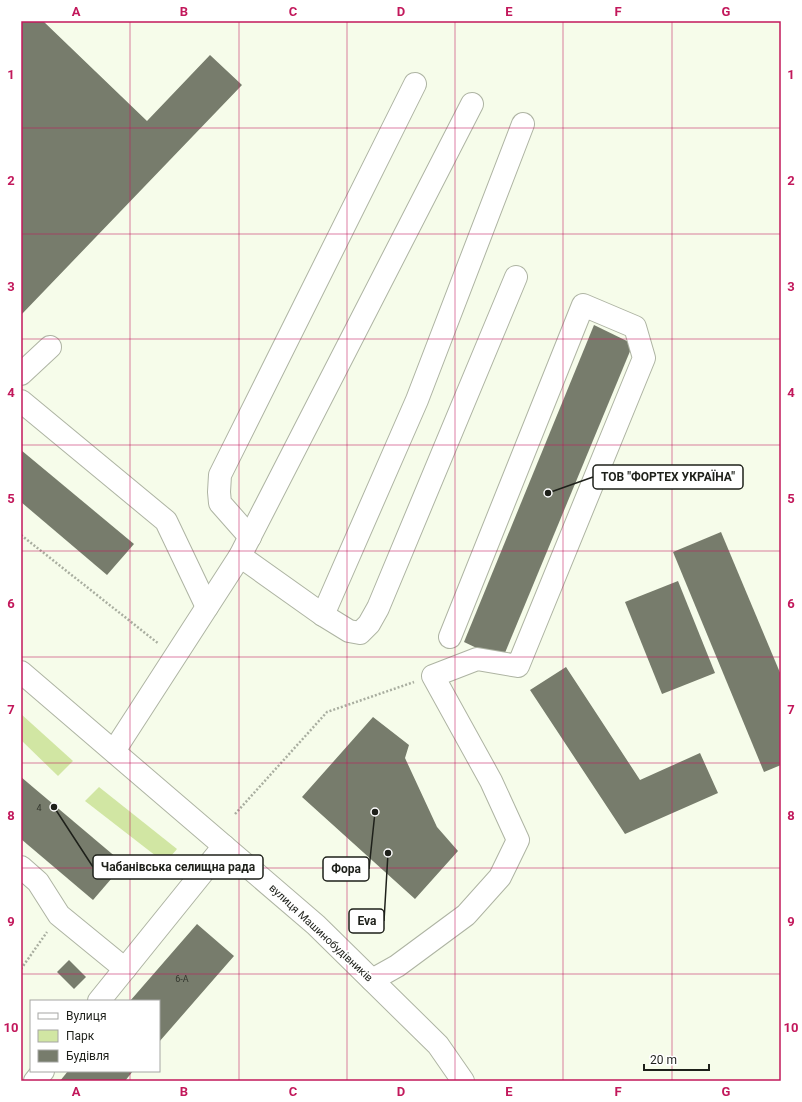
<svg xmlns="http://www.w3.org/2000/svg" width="802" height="1102" viewBox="0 0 802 1102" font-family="Roboto,sans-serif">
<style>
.green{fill:#d1e6a3}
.building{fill:#777c6c}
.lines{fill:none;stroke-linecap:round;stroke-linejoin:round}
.minor-casing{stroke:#aeb4a3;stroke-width:24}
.path{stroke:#a9aea0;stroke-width:2.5;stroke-dasharray:2 2;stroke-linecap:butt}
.minor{stroke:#fff;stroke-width:22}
.grid{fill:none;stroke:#c2185b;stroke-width:1;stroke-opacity:0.55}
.labels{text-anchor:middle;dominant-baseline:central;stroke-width:4;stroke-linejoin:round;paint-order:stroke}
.number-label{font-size:9px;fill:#34372e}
.street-label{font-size:11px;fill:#1e201a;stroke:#fff}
.leader{fill:none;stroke:#1e201a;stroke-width:1.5}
.callout-dot{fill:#1e201a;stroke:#fff;stroke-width:1.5}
.callout{fill:#fff;stroke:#1e201a;stroke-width:1.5}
.callout-label{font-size:12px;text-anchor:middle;font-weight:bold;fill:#1e201a}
.neatline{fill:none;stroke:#c2185b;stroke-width:1.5}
.grid-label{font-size:13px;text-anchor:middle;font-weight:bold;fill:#c2185b}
</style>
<rect width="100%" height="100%" fill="#f6fcea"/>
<g class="green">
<polygon points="21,714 73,761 58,776 21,740"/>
<polygon points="99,787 177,849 165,863 85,801"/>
</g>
<g class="building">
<polygon points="22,21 43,21 147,121 210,55 242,85 21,315 21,22"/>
<polygon points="594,325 633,344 502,660 464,642"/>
<polygon points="21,450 134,544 107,575 21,502"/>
<polygon points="721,532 781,675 781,765 764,772 673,552"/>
<polygon points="678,581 715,673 662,694 625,602"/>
<polygon points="566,667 640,780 700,753 718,793 625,834 530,690"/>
<polygon points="373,717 409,745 405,758 437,827 458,851 415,899 302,797"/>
<polygon points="21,777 124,864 93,900 21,839"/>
<polygon points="197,924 234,956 159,1042 159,1001 130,1001"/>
<polygon points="69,960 86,977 74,989 57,972"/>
<polygon points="68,1071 133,1071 125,1081 60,1081"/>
</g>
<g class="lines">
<defs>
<g id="minor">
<polyline points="21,374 50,347"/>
<polyline points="21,401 166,521 207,607"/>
<polyline points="250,537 220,503 219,492 220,475 415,84"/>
<polyline points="240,556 323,615 349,631 360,633 369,624 378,608 516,277"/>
<polyline points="323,615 417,400 523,124"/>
<polyline points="21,672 316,925 438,1045 463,1081"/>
<polyline points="114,751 240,556 472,104"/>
<polyline points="21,867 38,882 59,915 125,969"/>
<polyline points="372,980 397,966 466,915 500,877 518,840 491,781 433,676 477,659 518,666 644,358 635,327 583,305 450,637"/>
<polyline points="99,1001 224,846"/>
<polyline points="35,1081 43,1071"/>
</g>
</defs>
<use href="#minor" class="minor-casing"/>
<g class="path">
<polyline points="21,535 159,644"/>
<polyline points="235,814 327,712 414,682"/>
<polyline points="21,969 47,932"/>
</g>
<use href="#minor" class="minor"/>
</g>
<path class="grid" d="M130 21V1001M239 21V1081M347 21V1081M455 21V1081M563 21V1081M672 21V1081M21 128H781M21 234H781M21 339H781M21 445H781M21 551H781M21 657H781M21 763H781M21 868H781M21 974H781M130 1071V1081"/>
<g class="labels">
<g class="number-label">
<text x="39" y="808">4</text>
<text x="182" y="979">6-А</text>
</g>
<g class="street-label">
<text transform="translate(321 933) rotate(43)">вулиця Машинобудівників</text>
</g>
</g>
<path class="leader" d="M548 493L593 477M54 807L93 867M375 812L369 869M388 853L384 921"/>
<g class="callout-dot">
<circle cx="548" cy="493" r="4"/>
<circle cx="54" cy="807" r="4"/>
<circle cx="375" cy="812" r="4"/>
<circle cx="388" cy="853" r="4"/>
</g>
<g class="callout">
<rect x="593" y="465" width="150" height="24" rx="4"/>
<rect x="93" y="855" width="170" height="24" rx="4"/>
<rect x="323" y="857" width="46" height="24" rx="4"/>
<rect x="349" y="909" width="35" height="24" rx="4"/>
</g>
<g class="callout-label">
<text x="668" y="481">ТОВ "ФОРТЕХ УКРАЇНА"</text>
<text x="178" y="871">Чабанівська селищна рада</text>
<text x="346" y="873">Фора</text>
<text x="367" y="925">Eva</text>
</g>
<rect width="802" height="1102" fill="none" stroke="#ffffff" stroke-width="44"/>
<rect x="30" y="1000" width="130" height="72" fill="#ffffff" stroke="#a5a6a3"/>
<rect x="38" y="1013" width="20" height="6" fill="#ffffff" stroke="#a5a6a3"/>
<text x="66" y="1020" font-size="12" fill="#1e201a">Вулиця</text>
<rect x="38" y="1030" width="20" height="12" fill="#d1e6a3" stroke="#a5a6a3"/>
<text x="66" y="1040" font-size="12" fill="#1e201a">Парк</text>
<rect x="38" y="1050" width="20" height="12" fill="#777c6c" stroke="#a5a6a3"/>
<text x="66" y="1060" font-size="12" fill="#1e201a">Будівля</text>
<path d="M644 1064v6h65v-6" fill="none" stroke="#1e201a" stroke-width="2"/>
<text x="650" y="1064" font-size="12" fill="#1e201a" stroke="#ffffff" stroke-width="3" paint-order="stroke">20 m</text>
<rect x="22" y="22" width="758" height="1058" class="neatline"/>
<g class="grid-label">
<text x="76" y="16">A</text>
<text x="184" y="16">B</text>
<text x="293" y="16">C</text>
<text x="401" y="16">D</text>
<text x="509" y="16">E</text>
<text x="618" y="16">F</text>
<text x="726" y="16">G</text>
<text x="11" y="79">1</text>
<text x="791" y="79">1</text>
<text x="11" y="185">2</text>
<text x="791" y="185">2</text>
<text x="11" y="291">3</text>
<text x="791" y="291">3</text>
<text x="11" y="397">4</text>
<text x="791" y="397">4</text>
<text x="11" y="503">5</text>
<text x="791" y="503">5</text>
<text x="11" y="608">6</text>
<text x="791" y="608">6</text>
<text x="11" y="714">7</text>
<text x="791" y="714">7</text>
<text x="11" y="820">8</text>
<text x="791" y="820">8</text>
<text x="11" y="926">9</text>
<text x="791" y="926">9</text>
<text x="11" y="1032">10</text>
<text x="791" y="1032">10</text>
<text x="76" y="1096">A</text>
<text x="184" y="1096">B</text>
<text x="293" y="1096">C</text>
<text x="401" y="1096">D</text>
<text x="509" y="1096">E</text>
<text x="618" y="1096">F</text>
<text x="726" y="1096">G</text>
</g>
</svg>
